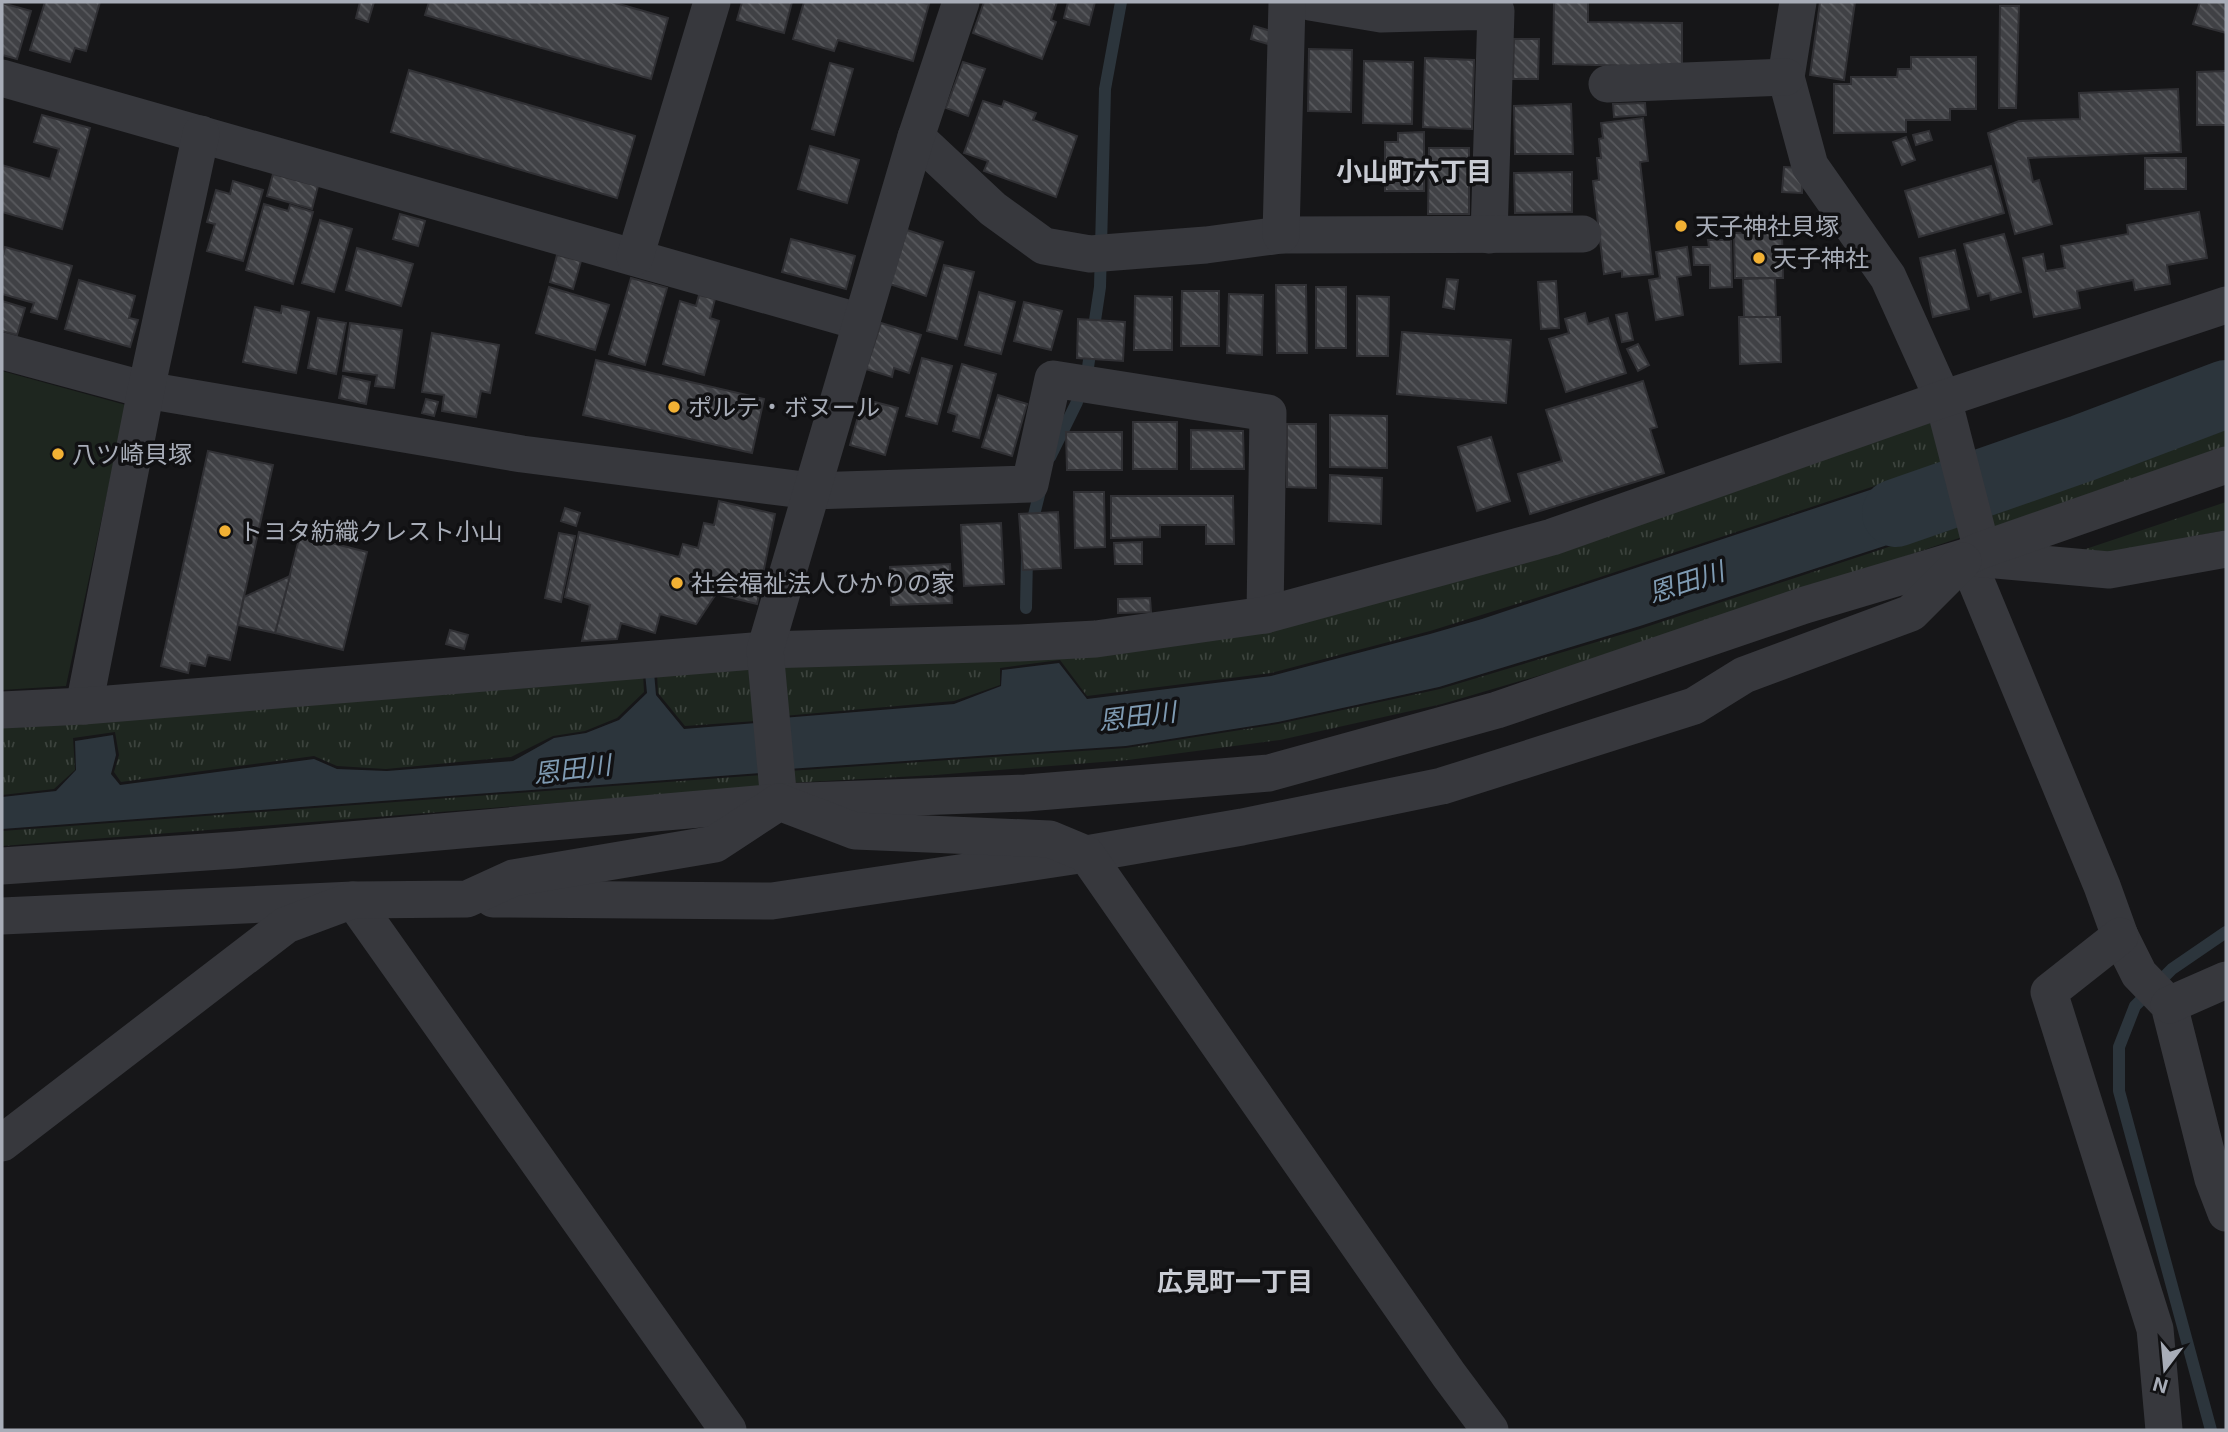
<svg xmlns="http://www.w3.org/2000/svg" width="2228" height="1432" viewBox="0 0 2228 1432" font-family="Inter,'Noto Sans JP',sans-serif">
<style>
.grass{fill:url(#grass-tufts)}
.park{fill:#1e261f}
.water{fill:#2c353c}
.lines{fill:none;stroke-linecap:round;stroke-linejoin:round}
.stream{stroke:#2c353c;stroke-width:12}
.river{stroke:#2c353c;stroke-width:68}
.building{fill:url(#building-back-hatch);stroke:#303034;stroke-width:2}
.street{stroke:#37383d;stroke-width:37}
.poi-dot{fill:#f2b134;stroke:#111113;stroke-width:2.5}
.labels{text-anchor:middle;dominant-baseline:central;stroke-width:7;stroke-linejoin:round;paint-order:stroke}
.poi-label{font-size:24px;fill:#a8adb8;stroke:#111113;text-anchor:start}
.neighbourhood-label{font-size:26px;font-weight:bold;fill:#c9ccd4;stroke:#111113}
.water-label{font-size:26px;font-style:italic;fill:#7f9bb3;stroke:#111113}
</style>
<defs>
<pattern id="grass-tufts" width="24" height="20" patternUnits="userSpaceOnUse" patternTransform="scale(1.75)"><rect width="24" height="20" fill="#1e261f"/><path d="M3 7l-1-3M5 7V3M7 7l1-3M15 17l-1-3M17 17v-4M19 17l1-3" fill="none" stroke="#3c433d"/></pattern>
<pattern id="building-back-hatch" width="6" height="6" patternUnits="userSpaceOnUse" patternTransform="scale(1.75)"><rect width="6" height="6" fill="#404145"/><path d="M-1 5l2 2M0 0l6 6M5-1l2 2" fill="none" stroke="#595a5e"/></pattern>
</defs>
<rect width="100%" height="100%" fill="#161618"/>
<g class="grass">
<polygon points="1931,415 1944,463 1555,592 1430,631 1271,673 1087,696 1060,660 1000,668 1000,685 954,701 783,716 778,662 1172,638"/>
<polygon points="2226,430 2226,447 1989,529 1985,516"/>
<polygon points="2226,502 2226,530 2023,570"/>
<polygon points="1961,523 1965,536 1646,644 1442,704 1280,740 1128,760 935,775 789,783 789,771 1126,748 1278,724 1440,689 1640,629"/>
<polygon points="751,667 756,721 685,726 658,693 657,672"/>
<polygon points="643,674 644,692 617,718 585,731 553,736 511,757 386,769 337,766 314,756 121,782 114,772 119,755 115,732 73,738 75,770 54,789 2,795 2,726"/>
<polygon points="762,775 763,787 2,846 2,831"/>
</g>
<polygon class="park" points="2,371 126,405 66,686 2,690"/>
<polygon class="water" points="1945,465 1961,521 1640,626 1439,687 1278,722 1126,746 788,769 761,773 2,829 2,797 56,791 76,770 75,741 113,735 116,755 111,774 120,785 314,759 337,769 387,771 513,761 554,738 586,733 619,720 647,693 645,673 654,672 656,695 684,729 756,723 782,718 954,704 1001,686 1002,670 1059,663 1087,699 1271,676 1430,634 1482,619"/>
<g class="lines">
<g class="stream">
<polyline points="1050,457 1077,402 1088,367 1100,287 1105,89 1121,2"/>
<polyline points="1031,527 1041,487"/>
<polyline points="1026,608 1027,556"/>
<polyline points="2211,1430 2119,1091 2119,1047 2135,1006 2172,969 2226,932"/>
</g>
<polyline class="river" points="1896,513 2083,448 2226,394"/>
</g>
<g class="building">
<polygon points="45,2 100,2 86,51 75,48 70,62 30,50"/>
<polygon points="360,2 374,2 368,22 356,18"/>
<polygon points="429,2 612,2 668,18 651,79 425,15"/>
<polygon points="742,2 792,2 784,33 737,20"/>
<polygon points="804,2 920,2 929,4 913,61 838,40 834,51 793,39"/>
<polygon points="984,2 1057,2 1051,20 1056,22 1042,59 973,33"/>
<polygon points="1068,2 1095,2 1089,25 1064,18"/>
<polygon points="1554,2 1588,2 1588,22 1682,23 1682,67 1553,64"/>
<polygon points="1820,2 1855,2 1844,80 1810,75"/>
<polygon points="2200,2 2226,2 2226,33 2193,24"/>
<polygon points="2,3 31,11 17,59 2,55"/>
<polygon points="2000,6 2019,6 2016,108 1999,108"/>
<polygon points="1254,26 1271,31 1268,44 1251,39"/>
<polygon points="1514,39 1539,39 1538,79 1513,79"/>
<polygon points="1309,49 1352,50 1351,112 1308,111"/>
<polygon points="1911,57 1976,57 1976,109 1950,109 1950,120 1906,120 1906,132 1834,133 1834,84 1851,84 1851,77 1897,77 1898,69 1911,69"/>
<polygon points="1425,58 1474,60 1472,129 1423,127"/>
<polygon points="1364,61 1413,62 1412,124 1363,123"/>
<polygon points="963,62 985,69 968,116 946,108"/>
<polygon points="830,63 853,69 834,135 812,129"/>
<polygon points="409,70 635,136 617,198 391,132"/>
<polygon points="2226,71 2226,125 2197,125 2197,72"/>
<polygon points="2178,89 2181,152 2028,158 2033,182 2039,180 2052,224 2015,234 1988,133 2019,121 2080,119 2079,93"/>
<polygon points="983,101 1002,107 1004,101 1036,113 1033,120 1077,136 1056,197 984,171 988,161 964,153"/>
<polygon points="1645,103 1646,115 1614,117 1613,104"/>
<polygon points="1571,104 1573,154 1515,154 1514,106"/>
<polygon points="42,115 90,128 62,229 2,212 2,165 50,179 59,149 34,142"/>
<polygon points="1643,118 1648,161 1640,162 1653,274 1622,277 1622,271 1604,274 1593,181 1599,180 1597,158 1601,158 1599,139 1603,138 1601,123"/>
<polygon points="1929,131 1932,140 1916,145 1913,135"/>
<polygon points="1424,132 1424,191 1385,191 1385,142 1398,142 1398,133"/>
<polygon points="1906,137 1915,160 1902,165 1893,142"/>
<polygon points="810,146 859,160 847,203 798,189"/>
<polygon points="1429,148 1469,148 1469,214 1428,214"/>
<rect x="2145" y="158" width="41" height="31"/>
<polygon points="1991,166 2004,213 1919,237 1905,191"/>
<polygon points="1784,167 1803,168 1802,193 1782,192"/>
<polygon points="1572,172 1572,212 1515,213 1514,173"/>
<polygon points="273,174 318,186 312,209 267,196"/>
<polygon points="233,181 263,190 243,261 207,251 215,224 207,222 216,190 230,194"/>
<polygon points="264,204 288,211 290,205 313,212 293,284 246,270"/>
<polygon points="2199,212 2207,258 2167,265 2170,284 2135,290 2133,280 2077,291 2080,308 2034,317 2023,258 2043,254 2046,271 2065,268 2061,246 2128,234 2127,225"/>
<polygon points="400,214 425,221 418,246 393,239"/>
<polygon points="320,220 352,229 334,292 302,283"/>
<polygon points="907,230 943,242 926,296 890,284"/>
<polygon points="1734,233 1782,233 1783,278 1735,278"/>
<polygon points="2004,234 2021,292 1991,300 1990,293 1978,296 1964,244"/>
<polygon points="791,239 855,256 846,289 782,272"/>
<polygon points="1708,240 1731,240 1732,287 1710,288 1710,265 1694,265 1693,247 1709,247"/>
<polygon points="5,247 72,266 57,319 31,312 34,303 2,294 2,260"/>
<polygon points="1687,247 1691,275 1677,277 1683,315 1656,320 1649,280 1660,278 1656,252"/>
<polygon points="357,248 413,264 401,306 346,290"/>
<polygon points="1955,250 1969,309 1933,317 1920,258"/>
<polygon points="557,255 581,261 573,289 550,282"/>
<polygon points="944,265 974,272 957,339 927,331"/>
<polygon points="631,278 667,288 645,365 609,354"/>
<polygon points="1775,278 1776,317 1744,317 1743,279"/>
<polygon points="1447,279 1458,280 1454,309 1443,307"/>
<polygon points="79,280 135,296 129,318 138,320 130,347 65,329"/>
<polygon points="1556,281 1559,328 1541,329 1538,282"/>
<polygon points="1276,285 1306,285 1307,353 1277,353"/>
<polygon points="549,287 609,305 595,350 536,333"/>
<rect x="1316" y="287" width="30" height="61"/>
<polygon points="1182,291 1219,291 1219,346 1181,346"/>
<polygon points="979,292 1015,302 1001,354 965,345"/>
<polygon points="1229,294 1263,295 1262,355 1227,353"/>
<polygon points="699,295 715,299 710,318 719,321 704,375 663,364 680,301 696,306"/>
<polygon points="1135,296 1172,297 1172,350 1134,350"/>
<polygon points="1357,296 1389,297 1388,356 1357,356"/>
<polygon points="2,301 25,308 17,335 2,331"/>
<polygon points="1024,302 1062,311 1051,350 1014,341"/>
<polygon points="282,306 309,312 296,373 243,362 255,307 281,313"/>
<polygon points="1585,313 1588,324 1608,318 1626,373 1566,392 1549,339 1569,333 1565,319"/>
<polygon points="1627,313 1633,340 1622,342 1616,315"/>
<polygon points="1739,317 1780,317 1781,362 1740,364"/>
<polygon points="318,318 346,323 336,374 308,368"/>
<polygon points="1078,319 1125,322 1123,361 1077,358"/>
<polygon points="350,323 402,330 394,388 375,386 377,375 343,371"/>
<polygon points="881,323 921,335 909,373 894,368 892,377 866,369"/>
<polygon points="1402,332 1511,340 1506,403 1397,394"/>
<polygon points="432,333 499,345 490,393 481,391 476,417 442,411 444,395 422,392"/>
<polygon points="1638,344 1649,365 1638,371 1627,349"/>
<polygon points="922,358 952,366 937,424 906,416"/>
<polygon points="596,360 764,399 752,453 583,415"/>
<polygon points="962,364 996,374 979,438 953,431 957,415 948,412"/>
<polygon points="343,376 370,382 366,404 339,398"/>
<polygon points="1643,381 1657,427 1650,429 1664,473 1530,514 1518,474 1562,461 1546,410"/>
<polygon points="998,395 1027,404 1012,456 982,447"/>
<polygon points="426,399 438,402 434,416 422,413"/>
<polygon points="863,399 898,408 885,455 850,445"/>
<polygon points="1330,415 1387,416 1387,468 1330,467"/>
<rect x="1133" y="422" width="44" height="47"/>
<polygon points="1287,424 1316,424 1316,488 1287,487"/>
<polygon points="1191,430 1243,431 1244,469 1191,469"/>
<polygon points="1066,432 1122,432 1122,470 1067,470"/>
<polygon points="1491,437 1510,501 1477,511 1458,447"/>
<polygon points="208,451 273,465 230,660 208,655 205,666 190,663 188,673 161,666"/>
<polygon points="1330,475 1382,478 1381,524 1329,521"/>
<polygon points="1074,492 1104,492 1105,547 1075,548"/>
<polygon points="1111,496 1233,496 1234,544 1206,544 1206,525 1160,525 1160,537 1111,538"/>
<polygon points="719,501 775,514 757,604 716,594 696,624 660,614 655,633 621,623 617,639 582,641 590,605 565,597 579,532 679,557 683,544 698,548 704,523 714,525"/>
<polygon points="565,508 580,513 576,526 561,521"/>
<polygon points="1058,512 1061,568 1023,570 1019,514"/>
<polygon points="1001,523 1004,584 964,586 961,525"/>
<polygon points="559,533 575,536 561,602 545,598"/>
<polygon points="300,535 367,552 343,650 275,633"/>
<polygon points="1142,542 1142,564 1115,564 1114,543"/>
<polygon points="950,564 952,603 891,605 890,567"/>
<polygon points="290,576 275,633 238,625 244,597"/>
<polygon points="1150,598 1151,612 1118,613 1118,599"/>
<polygon points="450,630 468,635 464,649 446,644"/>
</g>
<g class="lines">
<g class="street">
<polyline points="1310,2 1381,14 1496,11 1489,235"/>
<polyline points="1798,2 1786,77 1810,166 1888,277 1943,399 1982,550"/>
<polyline points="2,78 861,322"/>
<polyline points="1607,84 1786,77"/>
<polyline points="916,137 993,209 1044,246 1090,254 1206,245 1281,235 1583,234"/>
<polyline points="1281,235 1287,2"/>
<polyline points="635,257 712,2"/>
<polyline points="2,351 146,390 522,454 811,491 1030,484 1053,379 1268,413 1265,615"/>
<polyline points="1966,557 2102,886 2120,936 2139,974 2169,1005 2213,1179 2226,1213"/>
<polyline points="1974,558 2109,570 2226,549"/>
<polyline points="84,706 146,390 201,134"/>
<polyline points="2,710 84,706 765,650 1019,643 1096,639 1265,615 1552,537 1943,399 2226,305"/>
<polyline points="779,802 765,650 916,137 961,2"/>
<polyline points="2,866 235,850 779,802 1026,793 1269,773 1497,710 1805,605 1966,557 1982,550 2226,465"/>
<polyline points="493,899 772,901 1086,854 1242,827 1442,786 1694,706 1744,675 1911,613 1963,561"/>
<polyline points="2,916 353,900 728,1430"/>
<polyline points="2120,936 2049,992 2155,1329 2164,1430"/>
<polyline points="2169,1005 2226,980"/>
<polyline points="2,1143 286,925 353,900 467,899 513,878 715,844 779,802 855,831 1050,839 1086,854 1449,1375 1490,1430"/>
</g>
</g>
<g class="poi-dot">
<circle cx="1681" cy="226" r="7"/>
<circle cx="1759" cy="258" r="7"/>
<circle cx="674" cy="407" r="7"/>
<circle cx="58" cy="454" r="7"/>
<circle cx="225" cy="531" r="7"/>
<circle cx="677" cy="583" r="7"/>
</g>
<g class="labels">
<g class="poi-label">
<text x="1695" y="226">天子神社貝塚</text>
<text x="1773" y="258">天子神社</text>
<text x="688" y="407">ポルテ・ボヌール</text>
<text x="72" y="454">八ツ崎貝塚</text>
<text x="239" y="531">トヨタ紡織クレスト小山</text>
<text x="691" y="583">社会福祉法人ひかりの家</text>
</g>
<g class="neighbourhood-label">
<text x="1414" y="171">小山町六丁目</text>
<text x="1235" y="1281">広見町一丁目</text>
</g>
<g class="water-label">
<text transform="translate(1686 582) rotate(-18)">恩田川</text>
<text transform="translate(1137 716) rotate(-7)">恩田川</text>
<text transform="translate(572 769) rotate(-7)">恩田川</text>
</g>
</g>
<rect width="2228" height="1432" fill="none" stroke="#a8adb8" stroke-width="7"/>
<g transform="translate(2165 1369) rotate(196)" stroke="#111113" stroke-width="5" paint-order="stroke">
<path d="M0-5L12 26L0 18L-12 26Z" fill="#a8adb8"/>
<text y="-10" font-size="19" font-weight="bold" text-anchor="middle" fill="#a8adb8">N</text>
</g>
</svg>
